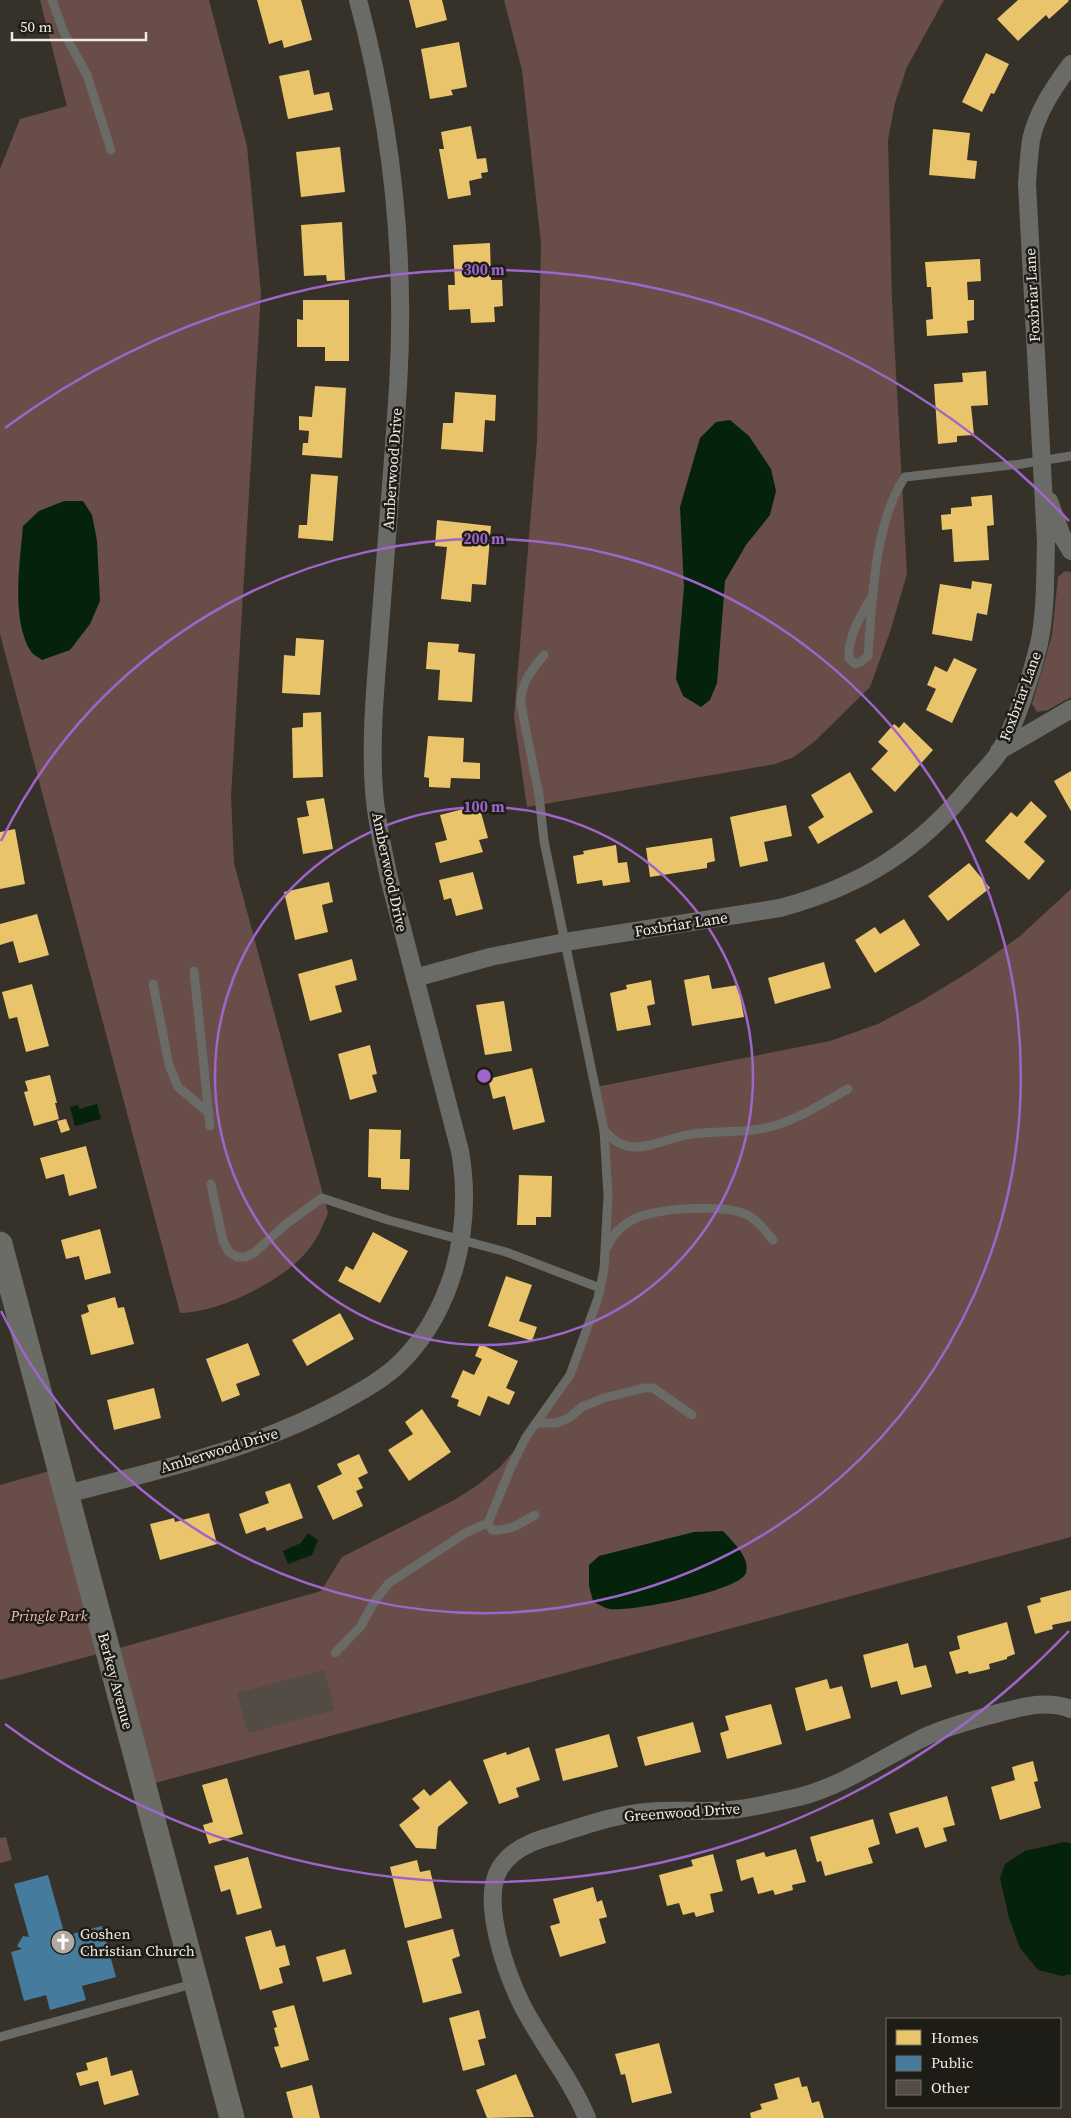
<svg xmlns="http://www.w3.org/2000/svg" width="1071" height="2118" viewBox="0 0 1071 2118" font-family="'Source Serif 4',serif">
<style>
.green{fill:#684d49}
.water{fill:#05220b}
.homes{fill:#e9c46a}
.public{fill:#457b9d}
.building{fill:#534c44}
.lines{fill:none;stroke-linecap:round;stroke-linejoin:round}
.lane{stroke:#6a6a66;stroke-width:9}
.street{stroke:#6a6a66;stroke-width:18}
.secondary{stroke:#6c6c67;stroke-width:25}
.ring{fill:none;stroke:#9e66ca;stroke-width:2.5}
.labels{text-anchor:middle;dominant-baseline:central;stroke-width:5;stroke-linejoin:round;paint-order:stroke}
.street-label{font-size:15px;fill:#f0ece3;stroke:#1e1c16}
.park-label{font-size:15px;font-style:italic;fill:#f8bbb4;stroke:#1e1c16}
.poi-label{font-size:15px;fill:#f0ece3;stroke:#1e1c16;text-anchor:start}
.centre{fill:#9e66ca;stroke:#1e1c16;stroke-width:2.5}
.ring-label{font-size:15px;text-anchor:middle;font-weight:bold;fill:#9e66ca;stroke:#1e1c16;stroke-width:5;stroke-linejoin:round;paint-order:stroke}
</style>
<rect width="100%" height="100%" fill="#36322a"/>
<g class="green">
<path d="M40 0H209L247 146 261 293 231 796 234 863 328 1213C322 1228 315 1244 303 1256 276 1284 219 1312 180 1313L0 634V169L20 119 67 106Z"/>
<polygon points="504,0 944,0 907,67 895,103 888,140 892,300 907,574 890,632 870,687 815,741 794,757 775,764 527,807 514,717 537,441 541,244 522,70"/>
<polygon points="1065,571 1071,572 1071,697 1048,710 1037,712 1032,704 1052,635 1058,577"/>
<polygon points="1071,889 1071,1537 144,1786 109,1651 0,1680 0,1485 60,1468 109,1651 321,1591 342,1557 456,1499 479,1484 500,1467 526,1437 570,1375 598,1298 608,1195 596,1087 830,1041 878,1024 923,1000 972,970 1020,936"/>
<polygon points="6,1837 12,1860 0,1863 0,1838"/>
</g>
<g class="water">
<polygon points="730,420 749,436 771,469 776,491 770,515 746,545 725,581 717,683 710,700 701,707 683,696 676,679 684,587 680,507 700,438 716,422"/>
<path d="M64 501H83L92 515 97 541 100 601 90 624 70 650 42 660C38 657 32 654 30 650 11 619 20 561 23 526L39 511Z"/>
<polygon points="97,1104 101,1119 75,1126 70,1107 78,1105 79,1109"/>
<path d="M723 1531C732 1541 751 1558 746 1573 740 1591 630 1612 610 1609 604 1608 598 1604 593 1601L589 1586V1565L599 1556 694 1532Z"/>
<polygon points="308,1533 318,1540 312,1555 288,1564 283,1551 301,1543"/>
<polygon points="1064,1842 1071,1843 1071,1974 1062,1976 1038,1970 1020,1948 1009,1918 1000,1878 1005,1864 1025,1851"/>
</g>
<g class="homes">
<polygon points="257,0 301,0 312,40 284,48 282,40 269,44"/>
<polygon points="409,0 442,0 447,20 416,28"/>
<polygon points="1018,0 1068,0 1069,1 1049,19 1046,15 1018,41 997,19"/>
<polygon points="459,42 467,87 451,90 453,95 430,99 421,49"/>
<polygon points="986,53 1009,64 994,94 991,93 982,112 962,102"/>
<polygon points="309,70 314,95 329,92 333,110 288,119 279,76"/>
<polygon points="471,126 477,159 486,158 488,172 481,173 482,178 469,181 471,195 448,199 439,149 444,149 441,132"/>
<polygon points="933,129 970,133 967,160 977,161 975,179 929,175"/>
<polygon points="340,147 345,192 301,197 296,152"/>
<polygon points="342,222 345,280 327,281 326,275 304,276 301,225"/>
<polygon points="490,243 491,280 502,280 503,306 494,307 495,322 471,323 470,309 449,310 448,285 455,285 453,245"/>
<polygon points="980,259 981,281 967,282 968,300 974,300 974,320 967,321 968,333 927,336 926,320 933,319 931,287 927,287 925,262"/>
<polygon points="303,300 349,300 349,361 325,361 325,347 297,347 297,319 303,320"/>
<polygon points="986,371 988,405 971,406 974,435 957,436 957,442 938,444 934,384 963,382 962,373"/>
<polygon points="315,386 346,388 342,458 302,455 303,443 308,443 309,431 299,430 299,416 312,417"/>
<polygon points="455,392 496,395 495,421 485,420 483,452 441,449 443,423 453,423"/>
<polygon points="311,474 338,476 333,541 298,538 299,525 307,525"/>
<polygon points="992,495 994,525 987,526 989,560 954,562 952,529 942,530 941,515 951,514 951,508 972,506 971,497"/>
<polygon points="437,520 491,526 486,585 472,584 471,602 441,599 447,547 435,546"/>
<polygon points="972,581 992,584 987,615 977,613 972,641 932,634 940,584 971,589"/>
<polygon points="296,638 324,640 320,695 282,693 284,655 295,656"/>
<polygon points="428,642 459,644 458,652 475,654 472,702 438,700 440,670 426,669"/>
<polygon points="954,658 977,669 952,723 926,710 936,689 927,685 935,666 947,672"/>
<polygon points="321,712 323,777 293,778 292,728 303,727 303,713"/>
<polygon points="904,722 933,750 895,792 871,769 888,751 878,742 894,724 899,728"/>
<polygon points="428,736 464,738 463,762 480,763 480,779 451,778 450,788 429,787 429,778 424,777"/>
<polygon points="1071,771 1071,811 1054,781"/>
<polygon points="850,772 873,812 818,844 808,827 824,817 811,795"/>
<polygon points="324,798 333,849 303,854 297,818 309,816 306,801"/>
<polygon points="1031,801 1047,816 1024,842 1045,861 1029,880 985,841 1011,812 1017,817"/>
<polygon points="479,805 488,838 479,840 483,852 440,863 435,843 447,840 440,815"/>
<polygon points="786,805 792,836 764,842 768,861 740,867 730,817"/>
<polygon points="15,829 25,884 0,889 0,832"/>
<polygon points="712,838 715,861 707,863 707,868 650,877 646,848"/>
<polygon points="616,845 618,863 627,862 630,882 603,886 602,880 577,884 573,856 584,854 583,851"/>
<polygon points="969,863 990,888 948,921 928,896"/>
<polygon points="473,872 483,909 456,916 451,898 444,900 439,880"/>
<polygon points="329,882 333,902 322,905 328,932 295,940 284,892"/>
<polygon points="37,914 49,955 19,963 13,941 0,945 0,924"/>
<polygon points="904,919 920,945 875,973 855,940 875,927 880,934"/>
<polygon points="352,959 357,980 335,986 342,1012 310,1021 298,974"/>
<polygon points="824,962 831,988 775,1004 768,978"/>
<polygon points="709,975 712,989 738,985 744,1017 692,1026 684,980"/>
<polygon points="651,980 655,1004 647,1006 651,1025 617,1031 610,993 627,989 626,985"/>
<polygon points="32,984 49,1046 26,1052 17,1017 9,1019 2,992"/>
<polygon points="504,1001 512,1051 485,1055 476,1005"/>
<polygon points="370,1045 377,1074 372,1075 377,1092 350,1100 338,1054"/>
<polygon points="532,1068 545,1122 513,1130 505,1096 493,1099 488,1079"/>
<polygon points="50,1075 57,1103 55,1103 59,1119 34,1126 24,1092 28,1091 25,1081"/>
<polygon points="66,1119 70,1130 61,1133 57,1121"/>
<polygon points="369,1129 401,1130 400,1159 410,1159 409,1190 381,1189 381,1178 368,1177"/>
<polygon points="86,1146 97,1188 69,1196 64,1174 46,1179 40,1158"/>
<polygon points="519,1175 552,1176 551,1217 536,1217 536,1225 517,1225"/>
<polygon points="100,1229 111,1273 85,1280 79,1256 66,1259 61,1240"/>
<polygon points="373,1232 408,1251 380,1303 338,1281 346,1266 353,1270"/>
<polygon points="506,1276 532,1285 519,1321 537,1327 532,1341 488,1326"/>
<polygon points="115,1297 118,1308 124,1307 134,1344 91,1355 81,1315 89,1312 87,1305"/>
<polygon points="340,1313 354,1339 307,1366 292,1340"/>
<polygon points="248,1343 260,1375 236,1384 240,1395 222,1402 206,1359"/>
<polygon points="480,1344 518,1361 506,1388 515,1392 509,1405 488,1396 480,1416 457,1406 459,1400 451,1397 463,1370 474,1375 482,1359 475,1356"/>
<polygon points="154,1388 161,1418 114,1430 107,1400"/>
<polygon points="422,1409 451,1452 409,1481 388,1450 413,1434 405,1422"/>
<polygon points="359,1454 368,1473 358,1478 363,1488 356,1491 363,1506 333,1520 317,1486 342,1474 337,1464"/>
<polygon points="290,1483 303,1518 267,1531 265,1527 246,1534 239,1514 269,1503 265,1492"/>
<polygon points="209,1513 217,1544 160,1560 150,1524 174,1518 175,1522"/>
<polygon points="1071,1590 1071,1621 1052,1625 1053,1629 1035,1634 1027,1606 1041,1602 1040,1598"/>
<polygon points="1007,1622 1015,1654 1007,1657 1007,1659 989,1664 990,1669 969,1674 968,1671 956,1674 949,1652 960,1649 957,1636"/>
<polygon points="908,1643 914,1668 926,1665 932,1687 901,1695 897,1681 871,1688 863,1655"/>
<polygon points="827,1679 830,1689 842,1686 851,1718 806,1731 795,1688"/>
<polygon points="771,1704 782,1744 727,1759 720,1733 729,1730 725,1716"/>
<polygon points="693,1722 701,1752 645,1766 637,1737"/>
<polygon points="609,1734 618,1767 563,1781 555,1749"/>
<polygon points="529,1747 540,1780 516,1788 519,1797 499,1804 483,1760 506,1752 507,1755"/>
<polygon points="1033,1761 1038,1781 1034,1782 1041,1808 1000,1820 991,1787 1015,1780 1012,1767"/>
<polygon points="227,1778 243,1834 209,1844 203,1825 213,1822 202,1785"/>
<polygon points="450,1780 468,1803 438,1827 436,1849 416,1848 399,1825 420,1808 412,1799 424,1789 430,1796"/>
<polygon points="947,1796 955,1825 943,1828 947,1841 925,1848 918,1827 896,1834 889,1813"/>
<polygon points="873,1819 880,1844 868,1848 873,1863 825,1876 821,1861 817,1862 810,1837"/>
<polygon points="796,1849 806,1882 792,1885 793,1890 775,1895 773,1890 758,1894 753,1877 741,1881 736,1860 764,1852 766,1857"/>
<polygon points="713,1854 723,1891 710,1894 714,1912 696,1917 694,1912 683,1915 679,1903 667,1906 659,1875 693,1866 691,1860"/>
<polygon points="248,1857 262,1908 237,1915 230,1889 221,1892 214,1866"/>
<polygon points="417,1860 420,1872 430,1870 442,1918 405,1928 390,1867"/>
<polygon points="593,1887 597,1902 602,1900 607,1917 599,1919 606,1943 560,1957 550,1926 560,1923 553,1899"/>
<polygon points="453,1929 460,1956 452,1959 462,1993 423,2003 407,1941"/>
<polygon points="271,1930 276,1947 285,1945 290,1965 279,1968 283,1983 260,1990 245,1937"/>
<polygon points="345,1949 352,1974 323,1982 316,1957"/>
<polygon points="294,2005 309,2060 281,2068 274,2047 279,2046 274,2028 277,2027 272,2011"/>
<polygon points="479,2010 486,2038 478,2040 485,2065 463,2071 449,2018"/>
<polygon points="659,2043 672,2093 632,2103 625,2074 621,2075 615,2054"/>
<polygon points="107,2057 111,2076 132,2070 139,2095 104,2105 98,2081 80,2086 76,2073 88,2070 86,2063"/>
<polygon points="516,2074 534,2117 487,2118 476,2090"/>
<polygon points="799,2077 802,2087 807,2086 812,2103 819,2101 824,2118 751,2118 750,2113 762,2109 760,2104 778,2099 774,2084"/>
<polygon points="312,2085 320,2118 293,2118 286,2092"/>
</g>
<polygon class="public" points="48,1875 65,1936 102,1926 116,1977 82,1986 86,2000 50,2010 46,1995 24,2001 11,1952 22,1949 17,1946 23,1936 29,1937 14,1884"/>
<polygon class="building" points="324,1670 335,1710 248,1733 237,1693"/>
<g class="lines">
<g class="lane">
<polyline points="52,0 64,33 87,75 111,150"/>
<path d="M871 598C860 617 848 636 849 658L855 664 861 662 868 656C872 603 874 522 905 477L1021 464 1071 456"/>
<polyline points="194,971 210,1126"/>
<polyline points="153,984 169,1065 178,1087 209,1113"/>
<path d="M604 1130C611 1139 621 1146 633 1147 653 1148 672 1136 693 1134 723 1130 751 1134 780 1124 804 1116 826 1101 848 1089"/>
<polyline points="211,1184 223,1241 229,1252 237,1257 246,1257 254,1253 286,1224 322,1198 388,1220 506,1252 600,1288"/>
<path d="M608 1246C612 1234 623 1225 634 1219 657 1208 722 1204 745 1214 756 1218 765 1230 773 1240"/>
<polyline points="536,1423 556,1423 569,1418 582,1407 604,1398 644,1388 653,1388 692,1415"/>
<path d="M488 1523 492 1530C508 1532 521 1523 535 1515"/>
<path d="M335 1653 361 1626 374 1602 389 1583 467 1532 488 1523 511 1467 526 1437 570 1375 598 1298 604 1269 608 1195 604 1130 544 841 539 795 521 705C520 684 531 671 544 655"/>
<polyline points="0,2037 196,1983"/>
</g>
<g class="street">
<polyline points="1049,501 1062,536 1071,551"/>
<polyline points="999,751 1071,709"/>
<path d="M415 978 490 957 565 942 780 908C862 886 920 849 973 783 982 773 993 762 1000 751 1017 721 1031 677 1039 644 1046 611 1045 575 1046 542L1027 184C1028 169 1029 155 1031 140 1037 112 1054 87 1071 64"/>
<path d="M67 1494C158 1470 252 1450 336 1405 360 1392 385 1379 404 1359 428 1334 444 1303 454 1270 465 1231 467 1191 460 1151L389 878C383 849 376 820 374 791 370 736 376 681 380 627 386 547 393 467 398 387 406 256 392 127 358 0"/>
<path d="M587 2118C570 2077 541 2043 521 2003 506 1972 480 1900 500 1868 507 1857 519 1848 531 1843 541 1838 553 1836 564 1832 595 1822 626 1812 659 1811 683 1810 706 1812 730 1810 753 1808 776 1802 799 1797 845 1785 885 1756 927 1736 951 1725 977 1719 1002 1712 1026 1706 1048 1700 1071 1709"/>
</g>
<polyline class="secondary" points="0,1244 232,2118"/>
</g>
<g class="ring">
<circle cx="484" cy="1076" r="269"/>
<path d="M1 841A537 537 0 1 1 1 1311"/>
<path d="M1069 1631A806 806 0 0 1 5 1724M5 428A806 806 0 0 1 1069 521"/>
</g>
<defs>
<symbol id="church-disc" viewBox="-11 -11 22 22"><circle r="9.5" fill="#afaba2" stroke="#1e1c16"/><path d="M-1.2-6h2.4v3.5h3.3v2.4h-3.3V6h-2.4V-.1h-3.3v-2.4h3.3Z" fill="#fff"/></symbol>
</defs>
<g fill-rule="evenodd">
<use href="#church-disc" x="49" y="1928" width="28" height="28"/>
</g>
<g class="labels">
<g class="street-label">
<text transform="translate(1032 295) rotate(-93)">Foxbriar Lane</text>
<text transform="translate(392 469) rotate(-86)">Amberwood Drive</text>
<text transform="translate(1020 696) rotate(-70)">Foxbriar Lane</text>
<text transform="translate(390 872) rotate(78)">Amberwood Drive</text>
<text transform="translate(681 924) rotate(-9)">Foxbriar Lane</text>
<text transform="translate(219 1450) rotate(-17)">Amberwood Drive</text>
<text transform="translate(116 1681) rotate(75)">Berkey Avenue</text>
<text transform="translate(682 1812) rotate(-4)">Greenwood Drive</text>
</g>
<g class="park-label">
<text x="49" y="1615">Pringle Park</text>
</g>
<g class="poi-label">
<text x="80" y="1933">Goshen<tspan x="80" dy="17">Christian Church</tspan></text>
</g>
</g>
<circle cx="484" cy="1076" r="8" class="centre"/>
<g class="ring-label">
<text x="484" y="275">300 m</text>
<text x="484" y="544">200 m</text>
<text x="484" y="812">100 m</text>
</g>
<rect x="886" y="2018" width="175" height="90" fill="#1e1c16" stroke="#726f68"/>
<rect x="896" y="2030" width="25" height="15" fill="#e9c46a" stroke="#726f68"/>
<text x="931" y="2043" font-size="15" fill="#f0ece3">Homes</text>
<rect x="896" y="2056" width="25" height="15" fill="#457b9d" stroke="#726f68"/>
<text x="931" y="2068" font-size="15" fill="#f0ece3">Public</text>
<rect x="896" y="2080" width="25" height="15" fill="#534c44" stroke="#726f68"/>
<text x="931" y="2093" font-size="15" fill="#f0ece3">Other</text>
<path d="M12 32v8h134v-8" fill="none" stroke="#f0ece3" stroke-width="2.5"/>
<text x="20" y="32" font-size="15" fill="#f0ece3" stroke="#1e1c16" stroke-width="4" paint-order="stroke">50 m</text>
</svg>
